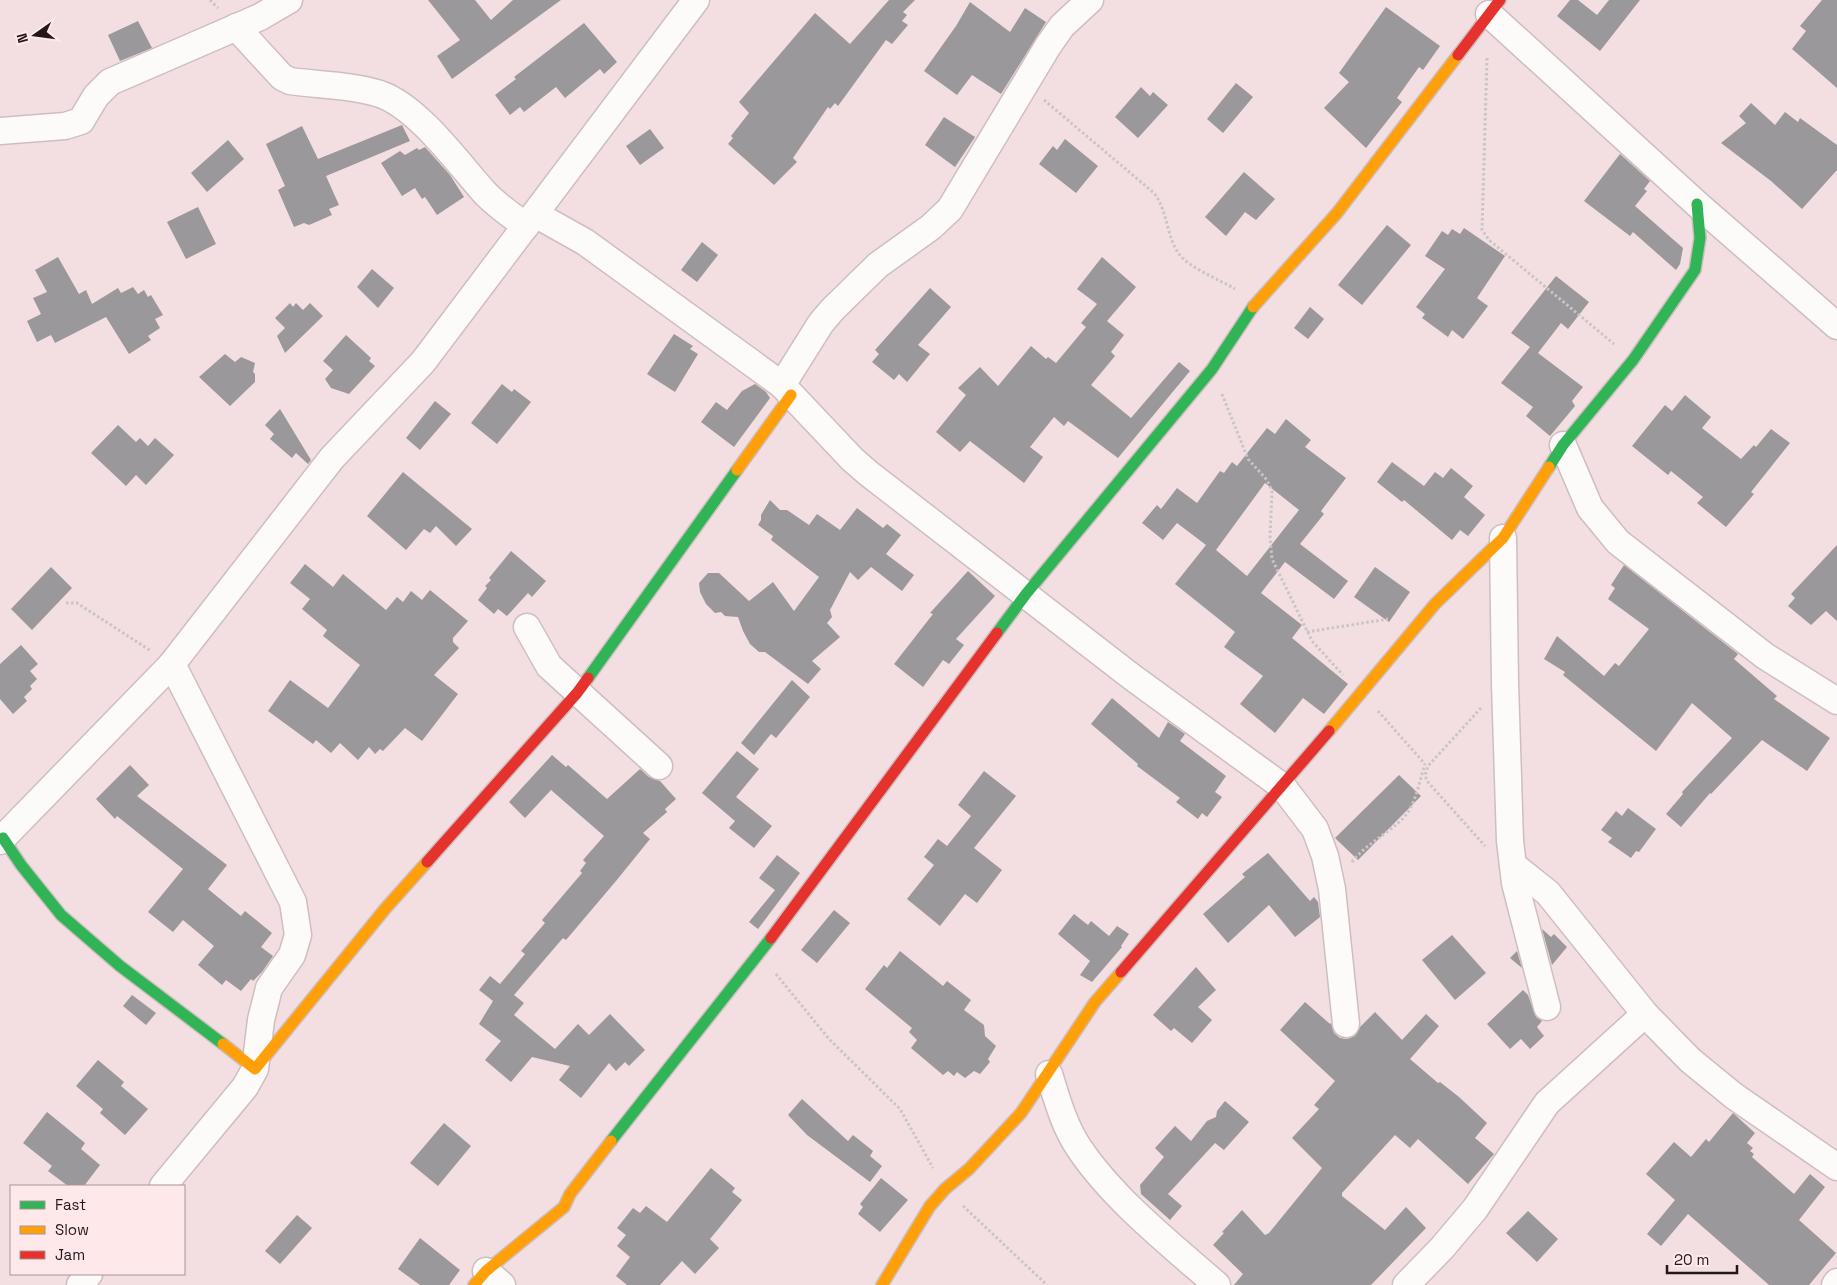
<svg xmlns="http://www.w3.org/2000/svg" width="1837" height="1285" viewBox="0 0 1837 1285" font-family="'Space Grotesk',sans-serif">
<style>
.building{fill:#9a989a;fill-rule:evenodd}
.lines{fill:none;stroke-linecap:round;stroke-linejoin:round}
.street-casing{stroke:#cebec0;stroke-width:29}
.fast-casing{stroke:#cebec0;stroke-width:14}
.slow-casing{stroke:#cebec0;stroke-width:14}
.jam-casing{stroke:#cebec0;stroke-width:14}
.path{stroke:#cac4c5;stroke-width:3;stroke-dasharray:2.5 2.5;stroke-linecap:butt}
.street{stroke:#fdfafa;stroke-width:26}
.fast{stroke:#30b455;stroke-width:11}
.slow{stroke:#ff9f0a;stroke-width:11}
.jam{stroke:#e5322d;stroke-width:11}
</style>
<rect width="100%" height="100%" fill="#f3dfe1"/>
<g class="building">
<polygon points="428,0 475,0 491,20 513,0 561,0 452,79 437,56 460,40"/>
<polygon points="889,0 915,0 903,12 907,15 902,21 908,25 892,44 886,40 838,106 835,103 830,109 828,107 793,158 797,162 774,185 728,144 733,138 731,136 749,113 739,102 815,13 850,44"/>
<polygon points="1570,0 1578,0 1597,15 1609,0 1640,0 1600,51 1557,16"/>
<polygon points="1822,0 1837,0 1837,88 1792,49 1806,31 1800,26"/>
<polygon points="970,2 1010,32 1025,8 1046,22 1001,94 972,75 957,95 924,71 956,26"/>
<polygon points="1386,7 1440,46 1423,70 1419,67 1397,98 1402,102 1366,148 1324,108 1349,82 1339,73"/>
<polygon points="138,21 152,48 120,61 108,35"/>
<polygon points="584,23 617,62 604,74 600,69 565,98 556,87 524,112 520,107 510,115 495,95 516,79 514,77"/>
<polygon points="1236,83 1253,97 1223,133 1207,119"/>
<polygon points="1141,87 1150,96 1153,92 1168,105 1138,138 1115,117"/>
<polygon points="1751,103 1775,125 1785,112 1798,122 1800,118 1837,145 1837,170 1802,209 1771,181 1721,143 1746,123 1739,116"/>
<polygon points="944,117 975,137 955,167 925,145"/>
<polygon points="402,125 410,141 326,176 339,205 329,209 332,215 309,225 304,223 294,227 278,190 285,186 266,144 302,126 318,159"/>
<polygon points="650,129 664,148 640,165 626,146"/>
<polygon points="1065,139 1098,166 1076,193 1039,164 1053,146 1057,150"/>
<polygon points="228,140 244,159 207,192 191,173"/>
<polygon points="425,147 450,175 464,197 437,215 425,197 422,199 415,188 402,196 381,163 400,151 405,155 417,148 419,150"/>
<polygon points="1620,154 1650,181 1644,189 1647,191 1635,206 1683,248 1680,264 1676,270 1633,232 1630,236 1584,201"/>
<polygon points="1244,172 1275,199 1256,220 1245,212 1226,236 1205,217"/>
<polygon points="198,207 216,244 186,259 167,222"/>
<polygon points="1387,225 1411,245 1362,305 1338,285"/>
<polygon points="1464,228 1505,256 1477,298 1488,306 1463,339 1452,330 1448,337 1422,318 1425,314 1416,307 1445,269 1425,256 1442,231 1448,235 1452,229 1460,234"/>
<polygon points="702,242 718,255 697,282 681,270"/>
<polygon points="58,257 79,294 86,290 92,304 118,288 121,293 133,287 138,294 144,290 148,297 151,295 163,315 155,319 160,328 148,336 151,340 129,354 106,317 55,343 51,335 37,342 27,321 41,314 33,298 47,292 35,270"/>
<polygon points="1102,257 1136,287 1107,321 1124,335 1111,352 1115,356 1091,385 1131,418 1179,362 1190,371 1118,458 1068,421 1064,426 1054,417 1030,447 1043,457 1024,483 970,441 960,452 936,432 966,395 958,388 980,367 998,386 1031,346 1046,359 1048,357 1056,363 1086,327 1081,323 1097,304 1077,289"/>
<polygon points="372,269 394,288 378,308 357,287"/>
<polygon points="1556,276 1589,302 1568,329 1561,323 1538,353 1530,347 1583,387 1572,401 1575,406 1550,436 1526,416 1533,407 1501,383 1530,347 1511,333"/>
<polygon points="930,288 951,307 918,345 930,354 907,382 899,374 894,380 872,362 879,354 875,350"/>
<polygon points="290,303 293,307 296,303 303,310 310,303 323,316 285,353 277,336 285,328 275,318"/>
<polygon points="1310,307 1324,319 1308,339 1294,328"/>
<polygon points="674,334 693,346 690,349 698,354 675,392 647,374"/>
<polygon points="346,335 371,358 369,361 375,366 349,394 331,388 325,379 333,370 323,361"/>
<polygon points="225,354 235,362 241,357 255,363 253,372 255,374 255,382 230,406 199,377"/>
<polygon points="502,384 512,392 514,389 531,402 497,444 471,423"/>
<polygon points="755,384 766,392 770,398 734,447 701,422 716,402 727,410 742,391"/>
<polygon points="1685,395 1711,417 1702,428 1741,459 1754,445 1756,447 1771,429 1790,443 1751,492 1754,494 1726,527 1697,503 1703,497 1671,471 1668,475 1632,446 1665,405 1672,411"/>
<polygon points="435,401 451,414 420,450 406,438"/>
<polygon points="280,409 311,460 308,464 296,453 292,458 270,439 274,434 265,425"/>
<path d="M1286 419 1311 440 1305 447 1346 478 1321 511 1324 514 1300 544 1348 581 1334 599 1285 562 1261 593 1302 625 1292 638 1348 684 1324 714 1303 698 1275 733 1240 704 1263 676 1224 647 1235 632 1175 584 1206 545 1177 523 1163 540 1142 523 1157 505 1161 509 1177 488 1197 503 1220 471 1224 473 1232 462 1237 466 1267 428 1275 434ZM1265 483 1299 510 1247 576 1216 550Z"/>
<polygon points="118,425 136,442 140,438 148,446 155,438 174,455 146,485 136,475 126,486 91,453"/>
<polygon points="1392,462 1424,486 1435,472 1443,478 1451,468 1473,486 1464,497 1485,515 1468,536 1460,530 1452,540 1404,500 1402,502 1377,482"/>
<polygon points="403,472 472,529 456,546 436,526 430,533 424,529 406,550 367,516"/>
<polygon points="770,500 780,510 787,510 809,525 817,514 840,530 857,508 883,528 887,524 901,535 886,554 914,575 902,591 871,567 858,580 850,572 830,610 832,617 827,623 840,637 812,661 821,669 808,684 765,652 759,652 750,644 743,631 738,617 725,616 721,612 715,613 706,604 700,592 699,583 708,573 719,573 749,601 773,582 794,611 819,577 771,540 773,536 758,525 761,520 761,515"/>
<polygon points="1837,545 1837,621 1826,611 1811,625 1788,606 1795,598 1791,594"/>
<polygon points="511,551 546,581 532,597 528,593 507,616 498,609 494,614 478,600 487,588 485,586 491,580 489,578"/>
<polygon points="305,564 333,587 343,574 386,610 397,597 403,602 411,591 422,600 430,590 468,621 453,638 453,642 459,648 434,675 458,694 422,741 405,728 383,751 380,749 375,754 369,747 358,760 340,743 331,753 316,740 313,744 268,711 290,680 328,708 360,665 323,636 327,630 302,609 310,599 290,583"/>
<polygon points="1624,565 1738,654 1734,659 1777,696 1774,699 1830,738 1807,771 1762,740 1711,794 1710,793 1681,827 1666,814 1683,794 1682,792 1732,738 1692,703 1656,751 1563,675 1565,672 1544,659 1557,636 1604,676 1615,663 1619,666 1649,629 1608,599 1615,588 1611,585"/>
<polygon points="51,567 72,588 32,630 11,609"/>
<polygon points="1375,567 1410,592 1389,622 1354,597"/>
<polygon points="968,571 995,596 956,639 964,645 949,664 943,660 923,687 894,664 933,614 930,613"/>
<polygon points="21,645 38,664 30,671 37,679 30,686 32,689 24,697 27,701 13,714 0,699 0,664"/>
<polygon points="792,680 810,697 776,738 771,734 754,755 741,743"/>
<polygon points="1112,698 1159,738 1168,722 1185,734 1180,741 1226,776 1215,792 1222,797 1207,817 1202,813 1198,819 1176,802 1180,798 1137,766 1138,764 1091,724"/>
<polygon points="737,751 759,769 736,797 772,826 754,848 729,828 735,821 702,793"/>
<polygon points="552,755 566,767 568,765 607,799 640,769 649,777 660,781 676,799 665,809 667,812 643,833 650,839 616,881 566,940 563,938 514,995 524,1003 514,1015 555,1049 578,1024 589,1035 610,1014 645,1050 629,1066 625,1062 616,1071 609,1063 581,1098 559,1080 570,1066 532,1057 511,1082 485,1060 501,1041 479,1024 493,1001 479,990 490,976 500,984 525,954 521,951 545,923 542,920 582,873 580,871 586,863 583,860 604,836 551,790 525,818 509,802"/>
<polygon points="130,765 149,785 137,796 227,865 208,889 241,916 245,911 272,933 261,947 273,956 262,972 253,981 251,979 241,991 226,980 222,985 198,965 214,946 183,920 173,932 148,912 183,869 117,816 115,819 96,799"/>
<polygon points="984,771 1016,796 974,848 1002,870 977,903 965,894 940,926 907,899 934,865 924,857 938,839 947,846 971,816 958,805"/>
<polygon points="1399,775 1421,796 1358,860 1335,838"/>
<polygon points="1628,808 1656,829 1639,852 1636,851 1631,858 1608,842 1612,838 1601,830 1616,811 1622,816"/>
<polygon points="1268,853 1310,901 1314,897 1318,902 1320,917 1295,937 1269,905 1228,943 1203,914 1245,877 1242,874"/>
<polygon points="777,855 800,873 758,929 749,922 775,890 759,878"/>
<polygon points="834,910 850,923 817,963 801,950"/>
<polygon points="1074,914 1088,925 1091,921 1109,936 1117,926 1129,934 1121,946 1122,947 1092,982 1080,975 1090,961 1058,934"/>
<polygon points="1542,929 1551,937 1554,934 1567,947 1552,965"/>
<polygon points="1452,935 1486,973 1455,1000 1422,960"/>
<polygon points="900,951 943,986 947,981 971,1000 964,1010 984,1025 985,1036 996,1046 988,1059 990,1062 980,1074 974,1071 965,1078 957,1072 954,1076 948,1071 943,1075 911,1048 917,1040 909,1032 912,1028 865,989 884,965 887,968"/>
<polygon points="1517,951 1522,968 1510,958"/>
<polygon points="1196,967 1216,990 1198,1007 1212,1020 1192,1043 1174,1028 1171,1031 1153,1015"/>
<polygon points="1523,990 1528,995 1536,1017 1542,1021 1537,1027 1544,1036 1530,1049 1521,1039 1510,1049 1487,1024"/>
<polygon points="132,995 156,1013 146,1025 123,1006"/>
<polygon points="1305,1002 1330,1024 1331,1023 1334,1033 1340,1038 1347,1039 1355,1036 1360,1027 1375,1012 1402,1040 1426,1014 1439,1026 1410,1059 1438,1083 1440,1082 1459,1097 1487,1123 1475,1138 1494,1154 1468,1184 1418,1139 1410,1148 1395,1135 1342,1193 1342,1196 1385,1230 1406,1207 1426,1228 1371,1285 1234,1285 1243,1274 1213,1245 1224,1233 1222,1232 1242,1210 1265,1235 1269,1233 1322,1168 1292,1138 1319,1109 1314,1105 1335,1081 1280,1030"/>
<polygon points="98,1060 124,1082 121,1086 148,1109 125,1135 100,1113 103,1109 76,1086"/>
<polygon points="802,1099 848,1141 853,1135 873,1151 870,1156 882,1166 870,1182 807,1135 788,1115"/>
<polygon points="1225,1101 1249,1122 1224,1150 1215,1143 1168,1194 1182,1206 1170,1220 1141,1194 1140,1185 1164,1157 1155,1148 1175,1126 1191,1141 1207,1121 1216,1117 1217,1111"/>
<polygon points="47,1112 85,1143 81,1149 100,1165 84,1186 68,1186 48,1171 52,1166 23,1143"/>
<polygon points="1733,1113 1755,1133 1747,1143 1753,1148 1750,1151 1754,1154 1752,1157 1794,1194 1810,1174 1825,1187 1799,1220 1836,1253 1809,1285 1769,1285 1688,1214 1661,1246 1647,1234 1675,1200 1646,1174 1674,1142 1691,1157 1706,1139 1709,1142"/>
<polygon points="444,1123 471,1146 438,1186 410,1163"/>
<polygon points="711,1168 735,1188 732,1192 742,1200 710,1239 719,1248 695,1274 682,1261 660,1285 627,1285 616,1276 630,1257 617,1246 626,1235 617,1228 633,1208 640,1213 646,1206 667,1222"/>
<polygon points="881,1178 908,1200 880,1232 858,1214 863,1207 860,1204"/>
<polygon points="1528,1211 1558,1239 1537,1262 1506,1233"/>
<polygon points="297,1215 312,1228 280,1264 265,1251"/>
<polygon points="420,1238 460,1270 449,1285 420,1285 398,1269"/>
</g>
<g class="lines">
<defs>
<g id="street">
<polyline points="1489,14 1697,204 1837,326"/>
<path d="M236 27 282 77 290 81C320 85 351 85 380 94 418 107 458 163 484 192 496 205 512 216 526 226"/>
<polyline points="0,131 65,126 81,121 96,96 110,82 260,17 289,0"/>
<polyline points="535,214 585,242 782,385 852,459 868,473 1132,677 1283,787 1315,829 1325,856 1332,889 1346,1024"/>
<polyline points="782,385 821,323 833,309 878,265 931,227 950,209 1048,46 1062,26 1090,0"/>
<polyline points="1563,445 1590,508 1618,542 1765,656 1837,701"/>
<polyline points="1503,538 1505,683 1510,841 1515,883 1547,1007"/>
<polyline points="527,627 549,666 659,766"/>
<polyline points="0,841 172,664 332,458 423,362 696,0"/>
<polyline points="1513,865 1548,893 1645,1014 1690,1060 1734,1096 1837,1167"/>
<path d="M1049 1074C1057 1099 1064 1126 1079 1148 1113 1199 1171 1245 1217 1285"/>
<polyline points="163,1186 245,1087 255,1069 261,1020 269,988 292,955 298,935 293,902 172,664"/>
<polyline points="486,1271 502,1285"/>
<polyline points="80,1285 89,1274"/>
<polyline points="1406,1285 1442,1248 1475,1209 1547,1103 1645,1014"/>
<polyline points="1835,1285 1837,1282"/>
</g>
<g id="fast">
<polyline points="1549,467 1563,445 1633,360 1695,270 1700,238 1697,204"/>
<polyline points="997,633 1026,594 1212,369 1253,307"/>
<polyline points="588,678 737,470"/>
<polyline points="3,838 21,865 61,915 120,966 223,1044"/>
<polyline points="611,1141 771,938"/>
</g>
<g id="slow">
<polyline points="1253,307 1337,213 1458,55"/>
<polyline points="737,470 791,395"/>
<polyline points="1329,731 1435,604 1503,538 1549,467"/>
<polyline points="223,1044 255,1069 385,909 427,862"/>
<polyline points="474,1285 486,1271 564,1207 570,1194 611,1141"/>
<polyline points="882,1285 930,1206 945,1189 969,1169 1021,1113 1095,1002 1121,972"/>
</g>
<g id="jam">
<polyline points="1458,55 1500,0"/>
<polyline points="427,862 577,693 588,678"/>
<polyline points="771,938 997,633"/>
<polyline points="1121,972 1329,731"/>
</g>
</defs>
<use href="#street" class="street-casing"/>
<use href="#fast" class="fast-casing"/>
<use href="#slow" class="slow-casing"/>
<use href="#jam" class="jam-casing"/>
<g class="path">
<polyline points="210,0 218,8"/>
<polyline points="1487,58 1482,230 1489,240 1614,344"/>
<path d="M1044 100 1154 193C1168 211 1166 236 1179 254 1188 267 1220 280 1235 289"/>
<polyline points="1222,394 1248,459 1267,480 1272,491 1270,537 1272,559 1312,641 1343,675"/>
<polyline points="66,603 77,603 151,651"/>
<polyline points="1307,632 1388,619"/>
<polyline points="1481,708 1428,766 1425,775 1427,781 1485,846"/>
<polyline points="1378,711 1425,764"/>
<path d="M1352 862C1367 842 1397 829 1408 812 1417 798 1420 779 1425 764"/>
<polyline points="776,974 829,1039 900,1109 933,1168"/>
<polyline points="963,1206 1047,1285"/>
</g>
<use href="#street" class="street"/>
<use href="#fast" class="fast"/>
<use href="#slow" class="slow"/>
<use href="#jam" class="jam"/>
</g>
<rect x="10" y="1185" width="175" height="90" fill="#ffe8ea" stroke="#a79496"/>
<rect x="20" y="1201" width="25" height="8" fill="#30b455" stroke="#a79496"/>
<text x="55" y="1210" font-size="15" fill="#231718">Fast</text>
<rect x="20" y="1226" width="25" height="8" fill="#ff9f0a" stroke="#a79496"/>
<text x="55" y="1235" font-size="15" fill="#231718">Slow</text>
<rect x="20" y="1251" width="25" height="8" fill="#e5322d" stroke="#a79496"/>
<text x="55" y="1260" font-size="15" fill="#231718">Jam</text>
<g transform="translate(35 35) rotate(256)" stroke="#ffe8ea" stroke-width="4" paint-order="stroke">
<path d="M0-4L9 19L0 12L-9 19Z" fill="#231718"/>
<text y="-8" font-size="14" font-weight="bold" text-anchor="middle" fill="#231718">N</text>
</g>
<path d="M1667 1265v8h70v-8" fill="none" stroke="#231718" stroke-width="2.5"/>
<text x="1674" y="1265" font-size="15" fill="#231718" stroke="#ffe8ea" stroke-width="4" paint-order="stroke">20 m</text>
</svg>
